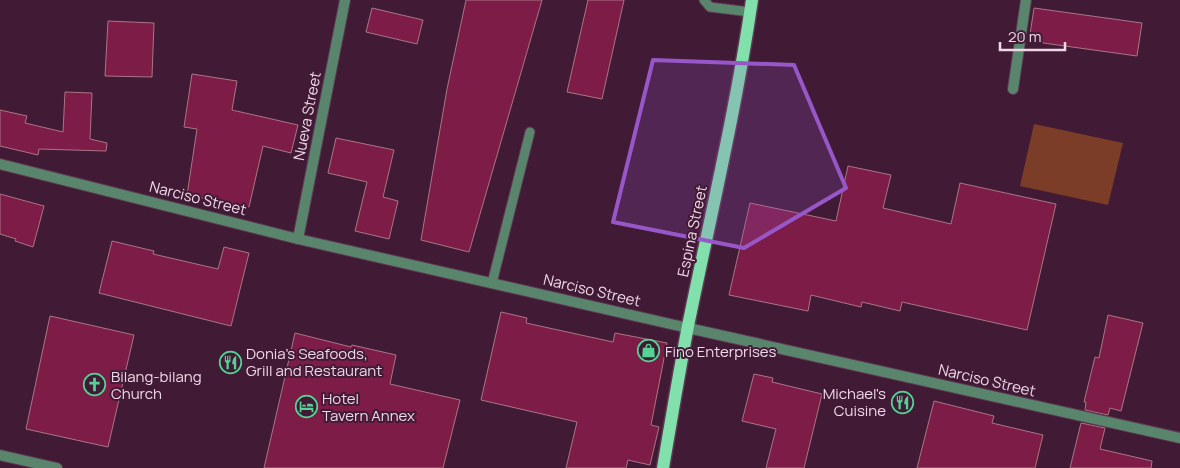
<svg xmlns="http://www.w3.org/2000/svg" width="1180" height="468" viewBox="0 0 1180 468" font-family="Manrope,sans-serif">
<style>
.green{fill:#7b3d28}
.building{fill:#7d1c46;stroke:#aa7585}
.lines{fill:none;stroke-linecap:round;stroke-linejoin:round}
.service-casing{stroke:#5d3952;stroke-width:11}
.minor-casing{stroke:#5d3952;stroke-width:12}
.tertiary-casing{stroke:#5d3952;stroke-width:12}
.primary-casing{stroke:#5d3952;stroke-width:15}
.service{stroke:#59856c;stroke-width:9}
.minor{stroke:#59856c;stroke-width:10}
.tertiary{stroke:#59856c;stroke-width:10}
.primary{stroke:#82e0ad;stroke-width:12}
.marked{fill:#9857c9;fill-opacity:0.2;stroke:#9857c9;stroke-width:4;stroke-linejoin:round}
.labels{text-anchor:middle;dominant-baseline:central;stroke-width:4;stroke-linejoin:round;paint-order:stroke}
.street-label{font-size:15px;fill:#f0d7e7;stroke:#411b36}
.poi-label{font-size:15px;fill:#f0d7e7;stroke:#411b36;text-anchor:start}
</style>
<rect width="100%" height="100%" fill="#411b36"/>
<polygon class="green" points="1034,124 1123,143 1108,205 1020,186"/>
<g class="building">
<polygon points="466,0 542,0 469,252 421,240 447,89"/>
<polygon points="588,0 624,0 602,99 567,92"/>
<polygon points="372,8 423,20 417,44 366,32"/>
<polygon points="1034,8 1142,23 1137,56 1029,41"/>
<polygon points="108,21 154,23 152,77 105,76"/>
<polygon points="192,74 237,81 232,110 298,125 291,153 263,146 249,207 187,195 197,129 184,127"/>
<polygon points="65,92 92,93 90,139 107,143 106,151 39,149 38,155 0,146 0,110 27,116 25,123 63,132"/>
<polygon points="336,138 394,150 383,197 398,201 389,239 355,231 367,182 328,173"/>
<polygon points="848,166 891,175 883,208 951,224 960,183 1056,204 1027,330 902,302 900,311 862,302 861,307 811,295 808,311 729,295 750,203 836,221"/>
<polygon points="0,194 44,206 33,247 15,241 16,239 0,234"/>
<polygon points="112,241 154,251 153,254 218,269 224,247 249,253 231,326 99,293"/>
<polygon points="501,312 527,318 526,323 613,342 615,333 667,343 651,425 659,427 650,465 628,460 626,468 566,468 577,422 481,400"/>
<polygon points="1108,315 1143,323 1121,411 1110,408 1108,415 1085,410 1086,402 1084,402 1095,357 1099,358"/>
<polygon points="50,316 134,335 108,447 26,429"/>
<polygon points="295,333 351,347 352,345 396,355 390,384 460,400 443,468 264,468"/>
<polygon points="754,374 773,378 772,382 822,394 804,468 766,468 776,429 742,421"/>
<polygon points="934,401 994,416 992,423 1043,435 1035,468 917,468"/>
<polygon points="1081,423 1105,428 1100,449 1152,461 1151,468 1070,468"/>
</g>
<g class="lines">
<defs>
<g id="service">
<polyline points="704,0 710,7 750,12"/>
<polyline points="492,283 530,132"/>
</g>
<g id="minor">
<polyline points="1013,89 1026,0"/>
<polyline points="0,164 298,239 688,328"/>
<polyline points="298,239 345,0"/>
</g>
<g id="tertiary">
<polyline points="688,328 1180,438"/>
<polyline points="0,455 57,468"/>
</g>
<path id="primary" d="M663 468C671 421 679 373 688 326 710 218 736 110 752 0"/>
</defs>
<use href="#service" class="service-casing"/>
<use href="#minor" class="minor-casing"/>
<use href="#tertiary" class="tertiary-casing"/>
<use href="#primary" class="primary-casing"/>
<use href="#service" class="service"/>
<use href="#minor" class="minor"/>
<use href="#tertiary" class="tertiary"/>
<use href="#primary" class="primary"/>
</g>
<path class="marked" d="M653 60 794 65 846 188 744 248 613 222Z"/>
<defs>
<symbol id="shop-ring" viewBox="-11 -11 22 22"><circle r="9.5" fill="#411b36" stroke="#55d395" stroke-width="1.5"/><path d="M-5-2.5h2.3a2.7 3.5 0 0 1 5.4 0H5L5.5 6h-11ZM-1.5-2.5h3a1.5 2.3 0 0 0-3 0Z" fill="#55d395"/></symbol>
<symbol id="restaurant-ring" viewBox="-11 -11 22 22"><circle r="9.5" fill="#411b36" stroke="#55d395" stroke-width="1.5"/><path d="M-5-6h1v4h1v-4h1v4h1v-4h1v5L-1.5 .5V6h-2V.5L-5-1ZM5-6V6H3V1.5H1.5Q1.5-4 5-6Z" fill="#55d395"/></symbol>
<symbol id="church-ring" viewBox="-11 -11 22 22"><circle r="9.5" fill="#411b36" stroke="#55d395" stroke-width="1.5"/><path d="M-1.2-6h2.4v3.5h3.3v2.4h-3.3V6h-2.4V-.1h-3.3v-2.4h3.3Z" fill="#55d395"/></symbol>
<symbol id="hotel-ring" viewBox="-11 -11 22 22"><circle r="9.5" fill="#411b36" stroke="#55d395" stroke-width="1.5"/><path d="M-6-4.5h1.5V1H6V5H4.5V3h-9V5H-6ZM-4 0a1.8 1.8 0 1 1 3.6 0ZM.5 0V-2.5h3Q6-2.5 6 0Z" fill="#55d395"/></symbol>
</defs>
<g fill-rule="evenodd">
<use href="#shop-ring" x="636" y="338" width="25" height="25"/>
<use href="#restaurant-ring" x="218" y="350" width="25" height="25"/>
<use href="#church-ring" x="82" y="372" width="25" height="25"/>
<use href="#restaurant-ring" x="890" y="390" width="25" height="25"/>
<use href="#hotel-ring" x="294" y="394" width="25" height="25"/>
</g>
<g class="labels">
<g class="street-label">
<text transform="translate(307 116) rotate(-79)">Nueva Street</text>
<text transform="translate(198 198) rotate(14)">Narciso Street</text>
<text transform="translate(692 231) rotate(-78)">Espina Street</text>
<text transform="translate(592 290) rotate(13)">Narciso Street</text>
<text transform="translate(987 380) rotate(13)">Narciso Street</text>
</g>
<g class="poi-label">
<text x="665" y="351">Fino Enterprises</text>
<text x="246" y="353">Donia's Seafoods,<tspan x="246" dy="17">Grill and Restaurant</tspan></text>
<text x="111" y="376">Bilang-bilang<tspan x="111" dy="17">Church</tspan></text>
<text x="886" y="393" text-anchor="end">Michael's<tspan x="886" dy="17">Cuisine</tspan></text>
<text x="322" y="398">Hotel<tspan x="322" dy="17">Tavern Annex</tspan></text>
</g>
</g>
<path d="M1000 42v8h65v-8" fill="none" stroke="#f0d7e7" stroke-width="2.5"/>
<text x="1008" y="42" font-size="15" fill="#f0d7e7" stroke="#411b36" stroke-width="4" paint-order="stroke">20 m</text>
</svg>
